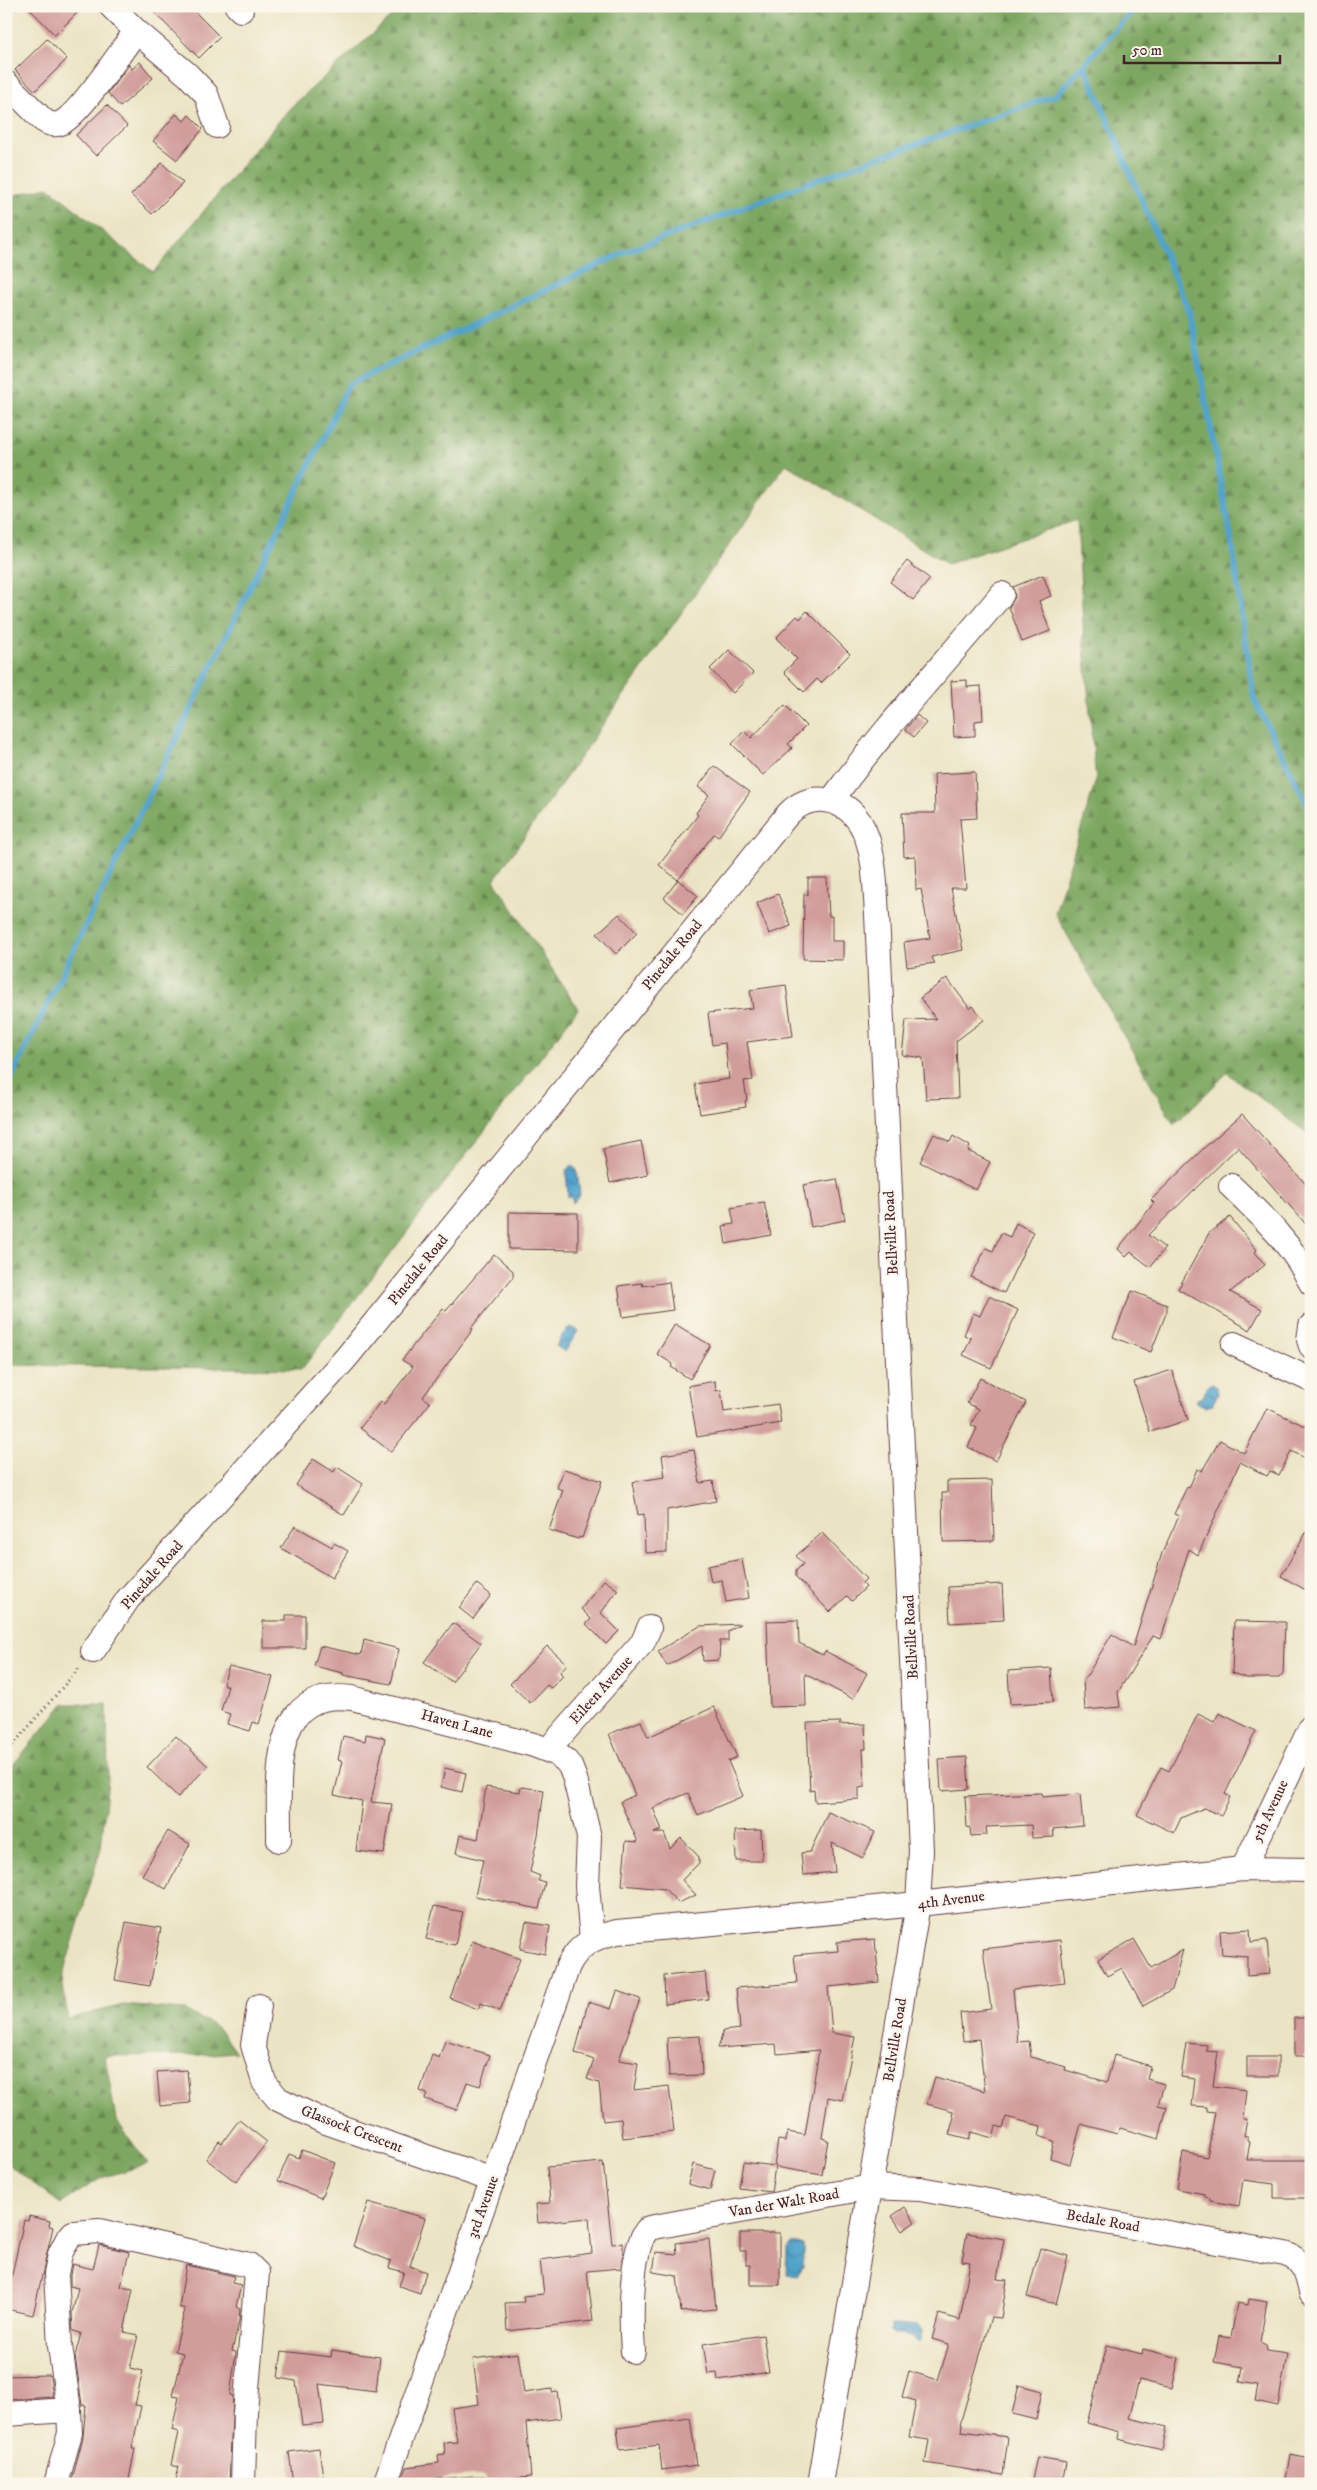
<svg xmlns="http://www.w3.org/2000/svg" width="1317" height="2490" viewBox="0 0 1317 2490" font-family="'IM FELL DW Pica',serif">
<style>
.forest{fill:url(#forest-firs);stroke:#646346}
.water{fill:url(#water-waves);stroke:#4e617c}
.lines{fill:none;stroke-linecap:round;stroke-linejoin:round}
.stream{stroke:#51a3cc;stroke-width:6}
.building{fill:#d19d9b}
.minor-casing{stroke:#623d42;stroke-width:26}
.path{stroke:#623d42;stroke-width:3;stroke-dasharray:1 4;stroke-linecap:butt}
.minor{stroke:#fff;stroke-width:24}
.labels{text-anchor:middle;dominant-baseline:central;stroke-width:5;stroke-linejoin:round;paint-order:stroke}
.street-label{font-size:15px;fill:#4a1f2b;stroke:#fbf7ec}
</style>
<defs>
<pattern id="forest-firs" width="22" height="20" patternUnits="userSpaceOnUse" patternTransform="scale(1.25)"><rect width="22" height="20" fill="#7da760"/><path d="M5 1l3.5 6h-7zM16 11l3.5 6h-7z" fill="#68874f"/></pattern>
<pattern id="water-waves" width="16" height="10" patternUnits="userSpaceOnUse" patternTransform="scale(1.25)"><rect width="16" height="10" fill="#51a3cc"/><path d="M0 5q4-4 8 0t8 0" fill="none" stroke="#4584a6"/></pattern>
</defs>
<rect width="100%" height="100%" fill="#fbf7ec"/>
<filter id="ink" filterUnits="userSpaceOnUse"><feTurbulence type="fractalNoise" baseFrequency=".02" numOctaves="2"/><feDisplacementMap in="SourceGraphic" scale="10" xChannelSelector="R" yChannelSelector="G"/><feConvolveMatrix kernelMatrix="1 2 1 2 8 2 1 2 1" color-interpolation-filters="sRGB"/></filter>
<filter id="wash" filterUnits="userSpaceOnUse"><feTurbulence type="fractalNoise" baseFrequency=".0096" numOctaves="4" result="noise"/><feDisplacementMap in="SourceGraphic" scale="20" xChannelSelector="R" yChannelSelector="G"/><feGaussianBlur stdDeviation="1.12" result="paint"/><feColorMatrix in="noise" values="0 0 0 0 0 0 0 0 0 0 0 0 0 0 0 0 0 1.4 0 .05"/><feComposite in="paint" operator="in"/></filter>
<g filter="url(#wash)">
<rect width="100%" height="100%" fill="#ebe4c4"/>
<g class="forest">
<polygon points="403,6 1311,6 1311,1136 1227,1073 1174,1125 1055,913 1096,780 1085,657 1077,520 947,564 786,464 494,880 578,1009 302,1369 6,1365 6,197 48,187 153,272 289,109"/>
<polygon points="64,1704 107,1704 108,1779 101,1848 62,1978 68,2019 123,2005 185,2010 218,2028 236,2052 200,2055 105,2056 116,2120 148,2164 101,2178 61,2204 6,2163 6,1773"/>
</g>
<g class="water">
<polygon points="571,1165 577,1170 580,1195 573,1203 571,1197 568,1197 566,1171"/>
<polygon points="570,1327 578,1331 565,1352 556,1346 563,1334"/>
<polygon points="1213,1383 1217,1387 1218,1394 1212,1405 1204,1407 1197,1403 1197,1399 1203,1397 1207,1386"/>
<polygon points="791,2243 803,2245 803,2267 797,2276 786,2274 787,2249"/>
<polygon points="897,2324 918,2326 922,2330 921,2342 917,2342 913,2337 894,2334 890,2331 892,2325"/>
</g>
<g class="lines">
<g class="stream">
<polyline points="1084,64 1189,311 1231,537 1254,699 1311,811"/>
<polyline points="6,1089 349,384 625,252 840,171 1056,95 1137,6"/>
</g>
</g>
<g id="blocks">
<g class="building">
<polygon points="27,6 84,6 55,35"/>
<polygon points="148,6 189,6 220,37 199,58"/>
<polygon points="47,39 67,59 35,91 15,70"/>
<polygon points="140,62 153,78 120,107 108,93 129,65 132,69"/>
<polygon points="107,105 127,126 96,156 76,135"/>
<polygon points="176,114 184,121 189,115 203,129 177,160 153,141"/>
<polygon points="162,163 183,183 152,214 131,195"/>
<polygon points="907,561 930,579 913,600 890,582"/>
<polygon points="1043,575 1051,596 1039,601 1050,631 1022,642 1009,607 1015,597 1013,587"/>
<polygon points="807,611 850,654 821,683 817,679 804,692 784,672 797,659 776,638 797,616 800,619"/>
<polygon points="729,650 753,673 733,693 710,669"/>
<polygon points="967,680 967,687 981,686 983,720 975,721 975,736 954,737 951,681"/>
<polygon points="785,705 806,726 788,744 792,748 763,775 732,744 744,731 751,738"/>
<polygon points="917,715 926,723 914,737 905,730"/>
<polygon points="714,766 750,792 718,837 714,834 678,880 659,865 698,815 696,813 709,795 698,787"/>
<polygon points="975,772 977,818 960,819 966,888 951,888 963,950 931,957 935,963 907,967 904,942 930,938 921,889 916,890 915,856 904,857 902,813 935,813 934,774"/>
<polygon points="808,878 827,878 829,916 832,916 832,941 843,941 843,960 803,959 804,894 808,895"/>
<polygon points="678,880 698,896 683,914 664,898"/>
<polygon points="778,894 791,926 769,934 757,903"/>
<polygon points="619,914 637,933 616,954 597,934"/>
<polygon points="947,978 970,1009 973,1006 984,1020 956,1041 958,1098 926,1099 923,1058 902,1055 906,1020 936,1019 920,998"/>
<polygon points="786,985 793,1036 747,1042 753,1080 744,1081 747,1100 745,1101 746,1107 700,1114 695,1084 729,1079 725,1043 712,1045 708,1013 753,1008 750,990"/>
<polygon points="1242,1114 1311,1190 1311,1230 1238,1147 1148,1235 1165,1248 1150,1267 1131,1252 1126,1257 1118,1249 1154,1203 1151,1200 1206,1146"/>
<polygon points="934,1134 950,1142 953,1136 970,1146 968,1151 990,1162 976,1190 920,1162"/>
<polygon points="641,1141 648,1175 610,1183 603,1149"/>
<polygon points="837,1179 845,1220 811,1227 803,1185"/>
<polygon points="764,1202 771,1235 726,1244 723,1226 734,1224 731,1208"/>
<polygon points="509,1212 578,1213 578,1250 509,1249"/>
<polygon points="1230,1217 1257,1250 1255,1252 1265,1265 1230,1292 1262,1309 1250,1330 1178,1289 1209,1233"/>
<polygon points="1016,1223 1033,1232 1004,1293 971,1277 986,1248 993,1251 1001,1233 1010,1237"/>
<polygon points="494,1254 513,1271 513,1277 471,1328 473,1329 423,1397 430,1403 391,1452 360,1428 381,1401 384,1404 413,1367 402,1360 443,1308 446,1311"/>
<polygon points="669,1282 673,1310 623,1317 618,1286 642,1283 643,1286"/>
<polygon points="1132,1291 1167,1305 1167,1311 1151,1352 1113,1337"/>
<polygon points="989,1296 1018,1310 991,1368 963,1355 971,1338 964,1335 973,1313 980,1316"/>
<polygon points="675,1324 710,1345 690,1379 671,1367 673,1364 657,1354"/>
<polygon points="1172,1370 1188,1420 1150,1432 1134,1382"/>
<polygon points="980,1378 1026,1402 996,1461 968,1447 977,1428 971,1425 979,1409 967,1403"/>
<polygon points="715,1381 716,1391 721,1390 724,1412 778,1404 781,1423 697,1437 688,1386"/>
<polygon points="1267,1408 1311,1429 1311,1461 1291,1451 1279,1475 1270,1471 1267,1476 1240,1462 1198,1555 1189,1549 1161,1639 1153,1636 1118,1692 1120,1707 1085,1710 1083,1682 1112,1634 1133,1647 1162,1553 1179,1516 1174,1514 1187,1487 1189,1488 1197,1469 1202,1471 1220,1440 1244,1453"/>
<polygon points="694,1450 700,1483 713,1481 716,1501 667,1510 667,1552 645,1553 644,1514 638,1515 632,1482 665,1477 662,1455"/>
<polygon points="313,1459 334,1472 337,1467 363,1484 344,1515 296,1485"/>
<polygon points="564,1469 602,1481 582,1538 579,1537 578,1539 549,1530 563,1490 557,1488"/>
<polygon points="992,1480 994,1541 943,1542 942,1493 947,1493 947,1481"/>
<polygon points="1311,1524 1311,1593 1281,1576"/>
<polygon points="295,1526 332,1547 334,1543 348,1551 332,1578 281,1548"/>
<polygon points="822,1533 866,1579 862,1583 866,1587 852,1601 847,1596 830,1612 796,1577 796,1571 803,1564 796,1556"/>
<polygon points="742,1559 749,1598 726,1602 722,1580 711,1582 708,1566"/>
<polygon points="604,1580 618,1590 601,1613 619,1631 606,1644 586,1624 591,1619 581,1609"/>
<polygon points="477,1584 491,1595 473,1619 459,1608"/>
<polygon points="1002,1584 1004,1620 950,1623 948,1587"/>
<polygon points="286,1615 305,1615 305,1648 263,1648 263,1621 286,1621"/>
<polygon points="798,1620 799,1643 823,1655 825,1651 867,1673 853,1699 805,1674 806,1706 770,1707 767,1621"/>
<polygon points="1234,1621 1285,1622 1283,1673 1279,1678 1247,1678 1232,1673"/>
<polygon points="453,1623 481,1643 452,1682 424,1662"/>
<polygon points="740,1624 728,1631 728,1641 720,1641 719,1660 703,1661 702,1646 667,1666 658,1651 700,1626"/>
<polygon points="364,1640 399,1649 391,1684 343,1675 343,1673 314,1666 320,1646 361,1655"/>
<polygon points="547,1646 567,1664 560,1672 563,1676 551,1688 547,1685 530,1703 510,1684"/>
<polygon points="229,1666 273,1677 259,1724 253,1722 250,1731 227,1724 230,1714 221,1711 228,1686 223,1684"/>
<polygon points="1051,1668 1053,1702 1010,1704 1008,1671"/>
<polygon points="714,1707 737,1757 728,1761 743,1796 698,1815 688,1793 653,1808 662,1830 654,1833 664,1833 670,1849 681,1838 699,1857 699,1863 682,1880 696,1895 678,1903 665,1889 622,1885 626,1841 638,1842 620,1802 635,1795 609,1734 641,1721 648,1737"/>
<polygon points="1219,1713 1256,1731 1225,1794 1230,1797 1221,1816 1204,1808 1181,1818 1174,1833 1137,1815 1161,1767 1169,1771 1198,1714 1214,1722"/>
<polygon points="841,1722 839,1725 865,1724 866,1749 863,1749 865,1787 859,1788 859,1799 815,1802 814,1790 810,1791 807,1723"/>
<polygon points="366,1734 385,1738 371,1802 392,1804 384,1854 356,1851 362,1801 334,1795 342,1761 338,1760 343,1736 365,1741"/>
<polygon points="176,1736 208,1766 178,1797 147,1767"/>
<polygon points="967,1757 969,1789 941,1791 939,1759"/>
<polygon points="445,1768 466,1773 462,1792 441,1787"/>
<polygon points="486,1787 520,1792 521,1787 544,1790 538,1835 530,1872 540,1876 538,1881 545,1882 539,1909 475,1896 483,1860 456,1853 460,1835 478,1839"/>
<polygon points="1041,1793 1042,1797 1080,1794 1083,1826 1053,1829 1054,1837 1032,1838 1031,1825 986,1827 987,1835 971,1836 970,1828 967,1827 965,1796"/>
<polygon points="828,1812 875,1832 863,1858 832,1843 835,1872 803,1875 801,1853 810,1852"/>
<polygon points="761,1830 762,1861 736,1861 735,1831"/>
<polygon points="168,1831 190,1844 166,1889 142,1875"/>
<polygon points="434,1906 463,1912 455,1945 426,1939"/>
<polygon points="126,1922 161,1928 150,1986 115,1980"/>
<polygon points="526,1922 550,1926 545,1954 520,1949"/>
<polygon points="1250,1929 1251,1942 1267,1940 1270,1974 1247,1976 1247,1956 1222,1954 1220,1931"/>
<polygon points="875,1939 879,1982 828,1987 832,2033 855,2037 842,2100 828,2097 822,2138 828,2140 822,2175 775,2167 771,2192 739,2188 743,2162 774,2166 778,2140 785,2141 787,2132 805,2135 819,2050 777,2054 776,2044 718,2048 723,2031 740,2029 736,1988 797,1983 794,1955 838,1951 837,1942"/>
<polygon points="1134,1939 1151,1968 1183,1950 1172,1990 1143,2006 1122,1968 1107,1976 1098,1959"/>
<polygon points="1060,1940 1065,1983 1013,1989 1018,2042 1029,2041 1031,2057 1066,2067 1065,2070 1107,2082 1114,2055 1150,2066 1147,2079 1164,2084 1158,2105 1167,2107 1159,2139 1120,2128 1117,2134 1081,2124 1070,2164 1050,2158 1054,2141 1039,2136 1041,2126 1006,2117 1003,2128 996,2126 993,2138 971,2132 969,2140 949,2135 954,2117 952,2116 953,2111 927,2104 935,2077 985,2091 979,2039 963,2041 960,2013 991,2009 983,1949"/>
<polygon points="472,1941 520,1959 500,2011 481,2003 478,2009 450,1998"/>
<polygon points="705,1972 708,1999 665,2004 664,1976"/>
<polygon points="617,1991 640,1999 619,2060 638,2063 634,2090 669,2086 674,2132 623,2138 621,2119 603,2121 599,2083 587,2079 594,2060 575,2053 588,2002 611,2009"/>
<rect x="1294" y="2018" width="16" height="38"/>
<polygon points="700,2036 702,2075 669,2076 667,2038"/>
<polygon points="445,2041 490,2055 480,2086 467,2082 457,2110 425,2099 427,2094 420,2091 432,2055 439,2058"/>
<polygon points="1186,2043 1207,2045 1206,2051 1218,2052 1213,2086 1246,2090 1243,2119 1247,2119 1244,2136 1248,2136 1248,2140 1250,2141 1247,2160 1311,2160 1311,2198 1274,2198 1274,2184 1243,2180 1239,2206 1210,2201 1210,2198 1205,2197 1205,2194 1177,2189 1183,2152 1207,2157 1215,2112 1207,2111 1207,2107 1192,2106 1195,2079 1181,2077"/>
<rect x="1247" y="2057" width="31" height="19"/>
<polygon points="187,2070 190,2103 160,2106 157,2072"/>
<polygon points="239,2120 267,2142 236,2182 206,2159 219,2141 222,2143"/>
<polygon points="302,2150 335,2163 321,2198 278,2181 289,2154 299,2158"/>
<polygon points="603,2162 612,2244 623,2243 623,2252 621,2268 587,2271 593,2321 507,2331 505,2303 524,2302 523,2296 544,2294 540,2260 592,2253 589,2218 538,2223 536,2204 550,2203 547,2167"/>
<polygon points="693,2164 715,2170 710,2190 688,2184"/>
<polygon points="368,2202 425,2218 410,2266 426,2272 420,2293 399,2286 404,2272 389,2268 391,2261 353,2246"/>
<polygon points="905,2207 915,2222 902,2231 892,2216"/>
<polygon points="29,2216 50,2221 49,2226 53,2227 33,2315 6,2309 6,2288 9,2288 24,2220 28,2221"/>
<polygon points="740,2233 780,2233 780,2285 750,2285 750,2265 746,2265 746,2251 740,2251"/>
<polygon points="967,2233 1004,2239 997,2279 1007,2280 1001,2318 991,2317 960,2424 962,2425 961,2431 1008,2437 1003,2475 925,2463 929,2440 909,2437 916,2401 902,2397 909,2371 938,2380 949,2344 932,2339 939,2314 960,2320 970,2262 962,2261"/>
<polygon points="709,2239 716,2309 681,2312 677,2276 653,2272 656,2252 677,2254 676,2243"/>
<polygon points="99,2245 129,2252 121,2287 133,2289 124,2332 138,2335 130,2368 143,2371 135,2405 141,2406 132,2449 135,2449 128,2484 71,2484 83,2437 86,2405 82,2405 75,2356 81,2333 73,2331 72,2313 78,2288 70,2286 70,2275 72,2264 93,2269"/>
<polygon points="1040,2248 1068,2256 1056,2304 1027,2297"/>
<polygon points="186,2265 234,2276 232,2283 241,2285 236,2307 240,2308 239,2321 232,2351 236,2352 230,2395 233,2396 229,2484 175,2484 179,2467 171,2465 178,2432 172,2430 179,2397 173,2396 183,2353 175,2351 185,2309 179,2307"/>
<polygon points="1249,2299 1267,2302 1260,2342 1266,2345 1267,2351 1287,2354 1278,2406 1255,2401 1258,2385 1240,2382 1243,2367 1214,2362 1219,2336 1231,2338 1237,2303 1248,2305"/>
<polygon points="763,2335 769,2372 718,2380 717,2373 708,2374 703,2344"/>
<polygon points="1107,2345 1142,2354 1143,2349 1179,2358 1172,2388 1139,2380 1129,2418 1167,2427 1162,2450 1118,2439 1119,2432 1087,2423"/>
<polygon points="332,2350 380,2357 376,2391 319,2384 324,2423 302,2425 296,2381 278,2378 282,2351 331,2357"/>
<polygon points="518,2353 524,2393 552,2389 552,2392 557,2391 561,2418 526,2423 531,2477 486,2481 485,2476 473,2476 437,2479 438,2484 417,2484 416,2481 400,2483 406,2467 439,2463 438,2455 445,2454 444,2443 457,2442 452,2408 479,2404 473,2359"/>
<polygon points="50,2375 53,2397 6,2400 6,2376"/>
<polygon points="1019,2385 1042,2391 1036,2420 1012,2414"/>
<polygon points="690,2418 697,2465 662,2470 659,2445 620,2450 617,2428"/>
<polygon points="319,2448 324,2484 293,2484 289,2452"/>
<polygon points="1290,2455 1311,2459 1311,2484 1285,2484"/>
<polygon points="1037,2457 1066,2462 1062,2484 1031,2484"/>
</g>
</g>
</g>
<g filter="url(#ink)">
<use href="#blocks" fill-opacity="0" stroke="#623d42" stroke-width="1"/>
<g class="lines">
<defs>
<g id="minor">
<polyline points="237,6 241,10"/>
<polyline points="136,31 188,75 206,94 217,126"/>
<path d="M6 83 43 120C49 124 54 126 61 123 80 114 122 50 136 31L111 6"/>
<path d="M831 801C884 728 945 663 1002 594"/>
<path d="M1231 1186C1262 1216 1292 1244 1311 1283"/>
<polyline points="1311,1326 1309,1340 1311,1346"/>
<polyline points="1234,1344 1311,1380"/>
<path d="M93 1651 128 1599 346 1358 788 814C798 804 810 798 825 800 877 807 874 876 877 915L921 1851 918 1904 820 2484"/>
<polyline points="548,1750 643,1642 649,1628"/>
<path d="M279 1840C280 1784 266 1687 352 1698L534 1745 555 1753 565 1760 570 1766 575 1779 589 1837 587 1886 592 1939"/>
<polyline points="1243,1869 1311,1727"/>
<polyline points="259,2006 253,2045 264,2082 278,2099 323,2121 493,2180"/>
<path d="M633 2351C631 2325 629 2245 649 2228L871 2187 920 2189 1285 2254C1304 2260 1307 2274 1311 2292"/>
<polyline points="6,2414 69,2410"/>
<polyline points="56,2484 70,2433 69,2410 60,2346 56,2274 60,2254 67,2240 73,2233 99,2231 249,2265 257,2273 245,2412 243,2484"/>
<path d="M385 2484 568 1966C579 1944 594 1937 617 1932L918 1904 1243 1869 1311 1870"/>
</g>
</defs>
<use href="#minor" class="minor-casing"/>
<polyline class="path" points="6,1753 80,1667"/>
<use href="#minor" class="minor"/>
</g>
</g>
<g class="labels">
<g class="street-label">
<text transform="translate(672 955) rotate(-51)">Pinedale Road</text>
<text transform="translate(891 1233) rotate(-93)">Bellville Road</text>
<text transform="translate(418 1270) rotate(-51)">Pinedale Road</text>
<text transform="translate(152 1575) rotate(-49)">Pinedale Road</text>
<text transform="translate(911 1637) rotate(-93)">Bellville Road</text>
<text transform="translate(601 1690) rotate(-48)">Eileen Avenue</text>
<text transform="translate(457 1724) rotate(15)">Haven Lane</text>
<text transform="translate(1270 1811) rotate(-65)">5th Avenue</text>
<text transform="translate(951 1900) rotate(-7)">4th Avenue</text>
<text transform="translate(895 2040) rotate(-81)">Bellville Road</text>
<text transform="translate(352 2129) rotate(21)">Glassock Crescent</text>
<text transform="translate(784 2203) rotate(-10)">Van der Walt Road</text>
<text transform="translate(483 2207) rotate(-70)">3rd Avenue</text>
<text transform="translate(1103 2221) rotate(10)">Bedale Road</text>
</g>
</g>
<rect width="1317" height="2490" fill="none" stroke="#fbf7ec" stroke-width="25"/>
<path d="M1124 55v8h156v-8" fill="none" stroke="#4a1f2b" stroke-width="2.5"/>
<text x="1132" y="55" font-size="15" fill="#4a1f2b" stroke="#fbf7ec" stroke-width="4" paint-order="stroke">50 m</text>
</svg>
